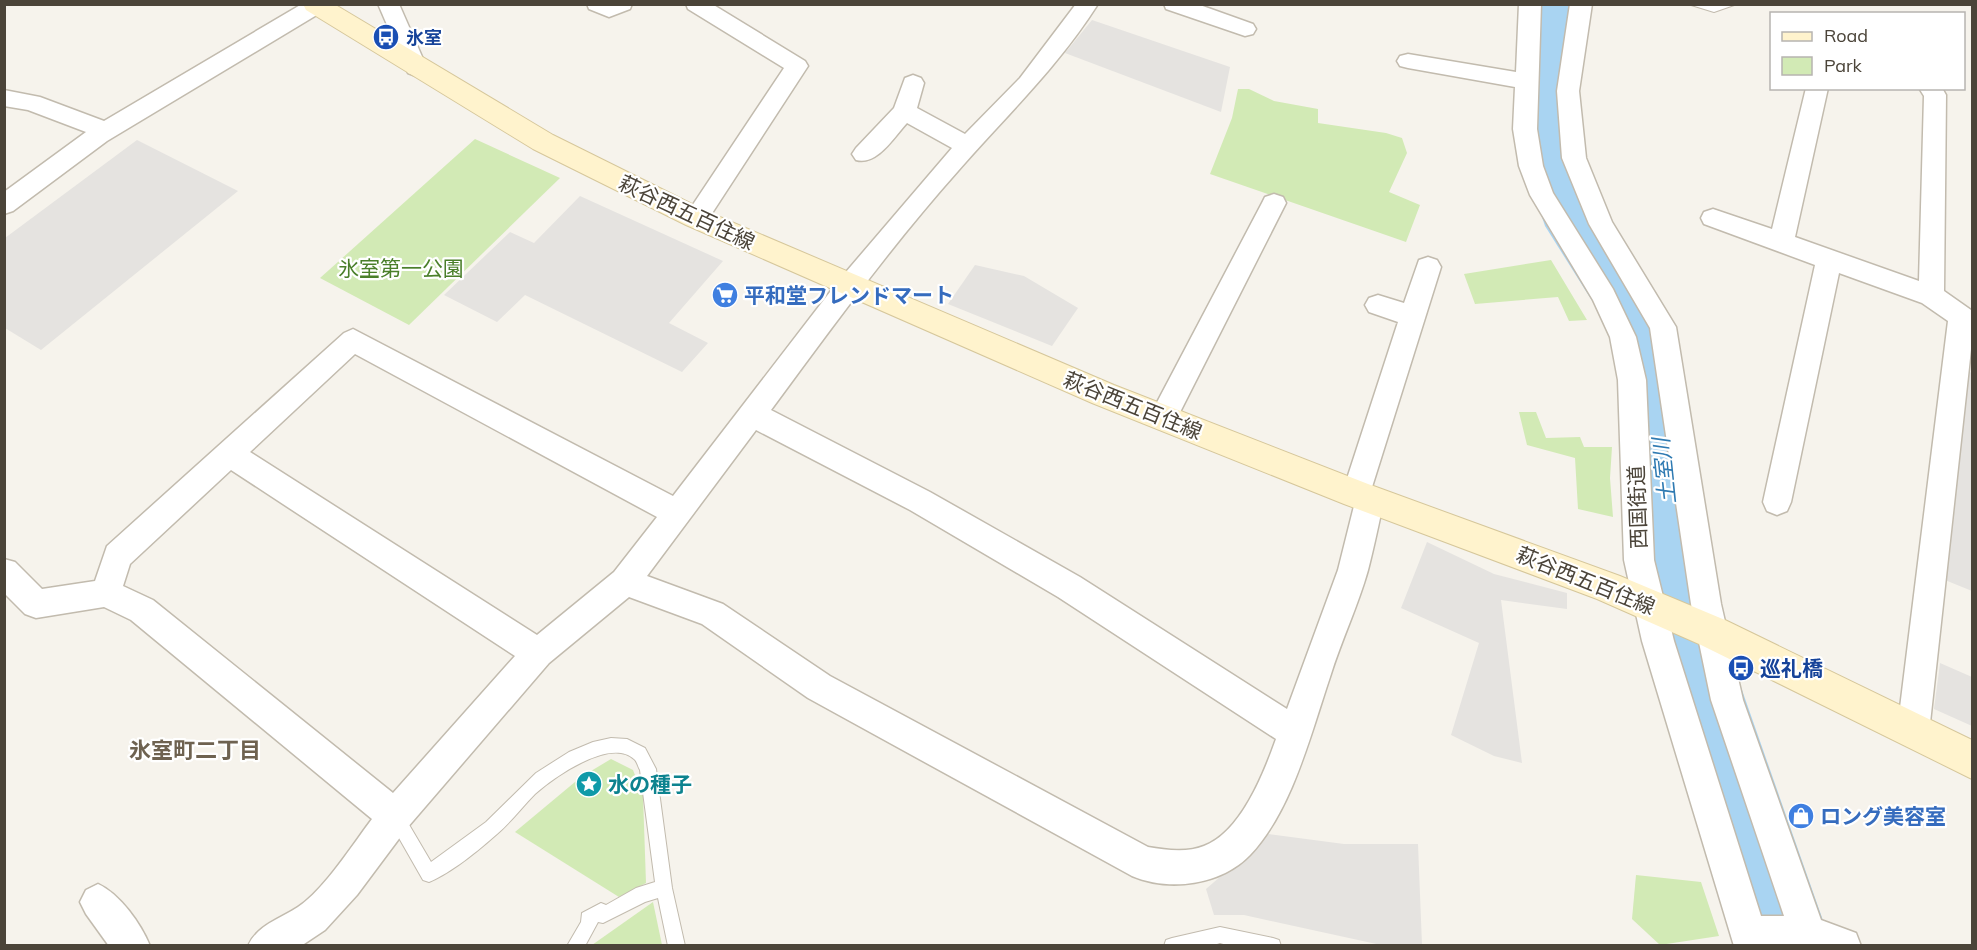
<svg xmlns="http://www.w3.org/2000/svg" width="1977" height="950" viewBox="0 0 1977 950" font-family="Mulish,'Noto Sans JP',sans-serif">
<style>
.green{fill:#d2eab5}
.parking{fill:#e5e3e0}
.lines{fill:none;stroke-linecap:round;stroke-linejoin:round}
.river{fill:#a9d4f2;fill-rule:evenodd}
.lane-casing{stroke:#c2bbae;stroke-width:2}
.street-casing{stroke:#c2bbae;stroke-width:3}
.secondary-casing{stroke:#d6c79b;stroke-width:2}
.lane{fill:#fff;fill-rule:evenodd}
.street{fill:#fff;fill-rule:evenodd}
.secondary{fill:#fff3cd;fill-rule:evenodd}
.labels{text-anchor:middle;dominant-baseline:central;stroke-width:4.5;stroke-linejoin:round;paint-order:stroke}
.far-transit-label{font-size:18px;font-weight:bold;fill:#164399;stroke:#fff;text-anchor:start}
.street-label{font-size:21px;fill:#4b4439;stroke:#fff}
.park-label{font-size:21px;fill:#4a7f2a;stroke:#fff}
.shop-label{font-size:21px;font-weight:bold;fill:#366cbe;stroke:#fff;text-anchor:start}
.transit-label{font-size:21px;font-weight:bold;fill:#164399;stroke:#fff;text-anchor:start}
.culture-label{font-size:21px;font-weight:bold;fill:#0d838f;stroke:#fff;text-anchor:start}
.water-label{font-size:22px;font-style:italic;fill:#2e7ab2;stroke:#fff}
.neighbourhood-label{font-size:22px;font-weight:bold;fill:#6e6250;stroke:#fff}
</style>
<rect width="100%" height="100%" fill="#f6f3ec"/>
<g class="green">
<polygon points="1238,89 1249,89 1274,101 1318,109 1318,123 1386,133 1402,138 1407,153 1389,192 1420,205 1406,242 1210,174 1232,118"/>
<polygon points="475,139 560,178 409,325 320,278"/>
<polygon points="1551,260 1587,320 1569,321 1558,297 1475,304 1464,274"/>
<polygon points="1519,412 1536,412 1546,438 1580,437 1584,447 1612,447 1610,478 1613,517 1578,509 1575,458 1527,445"/>
<polygon points="611,759 633,770 643,796 646,883 619,897 515,832 581,777"/>
<polygon points="1636,875 1701,882 1719,936 1660,945 1632,919"/>
<polygon points="653,902 662,945 592,945"/>
</g>
<g class="parking">
<polygon points="1092,20 1230,67 1221,112 1065,53"/>
<polygon points="137,140 238,191 41,350 5,328 5,238"/>
<polygon points="580,196 723,261 669,323 708,343 682,372 525,295 497,322 444,295 510,232 534,243"/>
<polygon points="975,265 1024,276 1078,308 1052,346 948,304"/>
<polygon points="1965,370 1972,373 1972,591 1940,578"/>
<polygon points="1427,542 1494,574 1567,593 1567,609 1501,600 1522,763 1494,756 1451,735 1479,643 1401,608"/>
<polygon points="1940,663 1972,677 1972,726 1934,709"/>
<polygon points="1260,833 1344,844 1418,844 1422,945 1381,945 1244,915 1214,915 1206,889 1243,857"/>
</g>
<g class="lines">
<polygon class="river" points="1528,4 1578,4 1570,87 1578,164 1600,219 1670,326 1687,389 1696,488 1729,653 1832,946 1749,946 1657,653 1630,488 1625,389 1611,331 1545,226 1524,164 1518,87"/>
<defs>
<g id="lane">
<polygon points="1688,4 1737,4 1714,12"/>
<path d="M611 738 627 739 645 748 656 769 672 888 685 946H668L658 898 645 902 603 923 598 922 585 946H567L581 922 582 913 601 903 606 905 636 888 655 882 640 770C638 767 637 761 634 759 610 737 553 778 535 794 522 807 511 822 497 834 479 850 451 873 429 882L423 880 387 817 389 811 395 809 401 811 431 862 486 822 536 773 569 752 593 742Z"/>
<polygon points="1220,927 1273,938 1279,940 1281,946 1230,946 1220,943 1211,946 1164,946 1166,940 1172,938"/>
</g>
<g id="street">
<polygon points="302,4 328,5 325,10 107,141 13,211 4,214 4,192 86,132 28,110 4,106 4,90 40,97 104,121"/>
<polygon points="378,4 399,4 427,68 424,73 416,76 408,73"/>
<polygon points="587,4 632,4 630,9 609,17 589,9"/>
<polygon points="686,4 712,4 805,61 808,66 705,224 696,227 687,224 684,218 784,68 688,9"/>
<path d="M1076 4H1098C1058 67 1007 115 958 171 891 246 831 329 771 410L930 492 1080 577 1287 709 1338 570 1354 506 1346 503 1342 494 1398 322 1369 312 1365 305 1369 298 1378 295 1404 303 1419 260 1428 257 1437 260 1441 267 1372 487 1380 490 1384 499C1379 523 1374 547 1368 570 1358 606 1341 641 1330 677 1311 733 1292 811 1250 855 1221 885 1170 892 1132 876L808 698 702 624 629 597 549 663 407 828 357 895 325 930 301 946H248C257 925 280 919 298 907 324 890 353 844 372 819L131 620 104 607 36 618 25 614 4 593V559L15 562 42 589 95 581 107 546 344 333 353 329 673 496 840 279 952 148 907 123C894 137 877 166 856 160L852 154 856 148 894 108 905 78 913 75 921 78 924 83 917 108 965 134 1020 78ZM355 354 657 517 614 572 537 635 250 452ZM756 430 910 510 1058 597 1276 739C1264 773 1241 832 1204 846 1187 853 1166 850 1148 847L830 676 723 604 647 576ZM231 470 515 656 393 793 153 600 123 586 130 564Z"/>
<polygon points="1164,4 1197,4 1253,24 1256,29 1253,34 1245,36 1166,9"/>
<polygon points="1519,4 1541,4 1537,129 1543,166 1553,193 1613,289 1636,337 1646,380 1654,560 1674,641 1761,916 1784,916 1711,700 1691,604 1650,328 1589,224 1562,158 1557,91 1570,4 1592,4 1579,91 1586,158 1612,222 1676,327 1721,604 1743,700 1821,920 1856,933 1861,946 1734,946 1642,641 1624,560 1618,380 1610,337 1593,300 1530,195 1519,166 1513,129 1515,87 1408,68 1400,66 1397,61 1400,56 1408,54 1516,72"/>
<polygon points="1806,88 1828,88 1795,237 1919,281 1924,96 1919,88 1942,88 1946,95 1944,291 1971,310 1972,340 1929,732 1924,743 1913,748 1902,743 1897,732 1948,321 1922,303 1839,273 1791,502 1787,511 1777,515 1767,511 1763,502 1815,265 1704,224 1701,218 1704,212 1713,209 1772,229"/>
<polygon points="1274,194 1283,197 1286,203 1173,426 1163,430 1153,426 1149,418 1153,410 1262,203 1265,197"/>
<path d="M98 884C120 894 141 924 150 946H109L86 914 80 902 86 890Z"/>
</g>
<polygon id="secondary" points="303,4 334,4 553,135 706,211 1114,385 1368,484 1620,576 1725,620 1972,740 1972,779 1699,644 1597,599 1344,504 1092,403 686,225 533,149 306,10"/>
</defs>
<use href="#lane" class="lane-casing"/>
<use href="#street" class="street-casing"/>
<use href="#secondary" class="secondary-casing"/>
<use href="#lane" class="lane"/>
<use href="#street" class="street"/>
<use href="#secondary" class="secondary"/>
</g>
<defs>
<symbol id="bus-disc" viewBox="-11 -11 22 22"><circle r="9.5" fill="#1a4fb4" stroke="#fff"/><path d="M-5-6H5V4H4V6H2V4H-2V6H-4V4H-5ZM-3.5-4V0h7V-4ZM-3.5 1.2v1.5H-2V1.2ZM2 1.2v1.5H3.5V1.2Z" fill="#fff"/></symbol>
<symbol id="supermarket-disc" viewBox="-11 -11 22 22"><circle r="9.5" fill="#3f7fe0" stroke="#fff"/><path d="M-6-5.5h2.5l.6 2H6L4.5 2H-2.5L-4.4-4H-6ZM-1.5 3.2a1.3 1.3 0 1 0 .1 0ZM3 3.2a1.3 1.3 0 1 0 .1 0Z" fill="#fff"/></symbol>
<symbol id="sight-disc" viewBox="-11 -11 22 22"><circle r="9.5" fill="#0f9aa8" stroke="#fff"/><path d="M0-6L1.8-2.2L6-1.7L2.9 1.2L3.7 5.4L0 3.3L-3.7 5.4L-2.9 1.2L-6-1.7L-1.8-2.2Z" fill="#fff"/></symbol>
<symbol id="shop-disc" viewBox="-11 -11 22 22"><circle r="9.5" fill="#3f7fe0" stroke="#fff"/><path d="M-5-2.5h2.3a2.7 3.5 0 0 1 5.4 0H5L5.5 6h-11ZM-1.5-2.5h3a1.5 2.3 0 0 0-3 0Z" fill="#fff"/></symbol>
</defs>
<g fill-rule="evenodd">
<use href="#bus-disc" x="371" y="22" width="30" height="30"/>
<use href="#supermarket-disc" x="710" y="280" width="30" height="30"/>
<use href="#bus-disc" x="1726" y="653" width="30" height="30"/>
<use href="#sight-disc" x="574" y="769" width="30" height="30"/>
<use href="#shop-disc" x="1786" y="801" width="30" height="30"/>
</g>
<g class="labels">
<g class="far-transit-label">
<text x="406" y="37">氷室</text>
</g>
<g class="street-label">
<text transform="translate(687 212) rotate(25)">萩谷西五百住線</text>
<text transform="translate(1133 405) rotate(22)">萩谷西五百住線</text>
<text transform="translate(1637 507) rotate(-92)">西国街道</text>
<text transform="translate(1586 580) rotate(22)">萩谷西五百住線</text>
</g>
<g class="park-label">
<text x="401" y="268">氷室第一公園</text>
</g>
<g class="shop-label">
<text x="744" y="295">平和堂フレンドマート</text>
<text x="1820" y="816">ロング美容室</text>
</g>
<g class="transit-label">
<text x="1760" y="668">巡礼橋</text>
</g>
<g class="culture-label">
<text x="608" y="784">水の種子</text>
</g>
<g class="water-label">
<text transform="translate(1664 471) rotate(-96)">土室川</text>
</g>
<g class="neighbourhood-label">
<text x="195" y="750">氷室町二丁目</text>
</g>
</g>
<rect width="1977" height="950" fill="none" stroke="#4b4439" stroke-width="12"/>
<rect x="1770" y="12" width="195" height="78" fill="#ffffff" stroke="#b7b4b0" stroke-width="1.5"/>
<rect x="1782" y="32" width="30" height="9" fill="#fff3cd" stroke="#b7b4b0" stroke-width="1.5"/>
<text x="1824" y="42" font-size="18" fill="#4b4439">Road</text>
<rect x="1782" y="57" width="30" height="18" fill="#d2eab5" stroke="#b7b4b0" stroke-width="1.5"/>
<text x="1824" y="72" font-size="18" fill="#4b4439">Park</text>
</svg>
